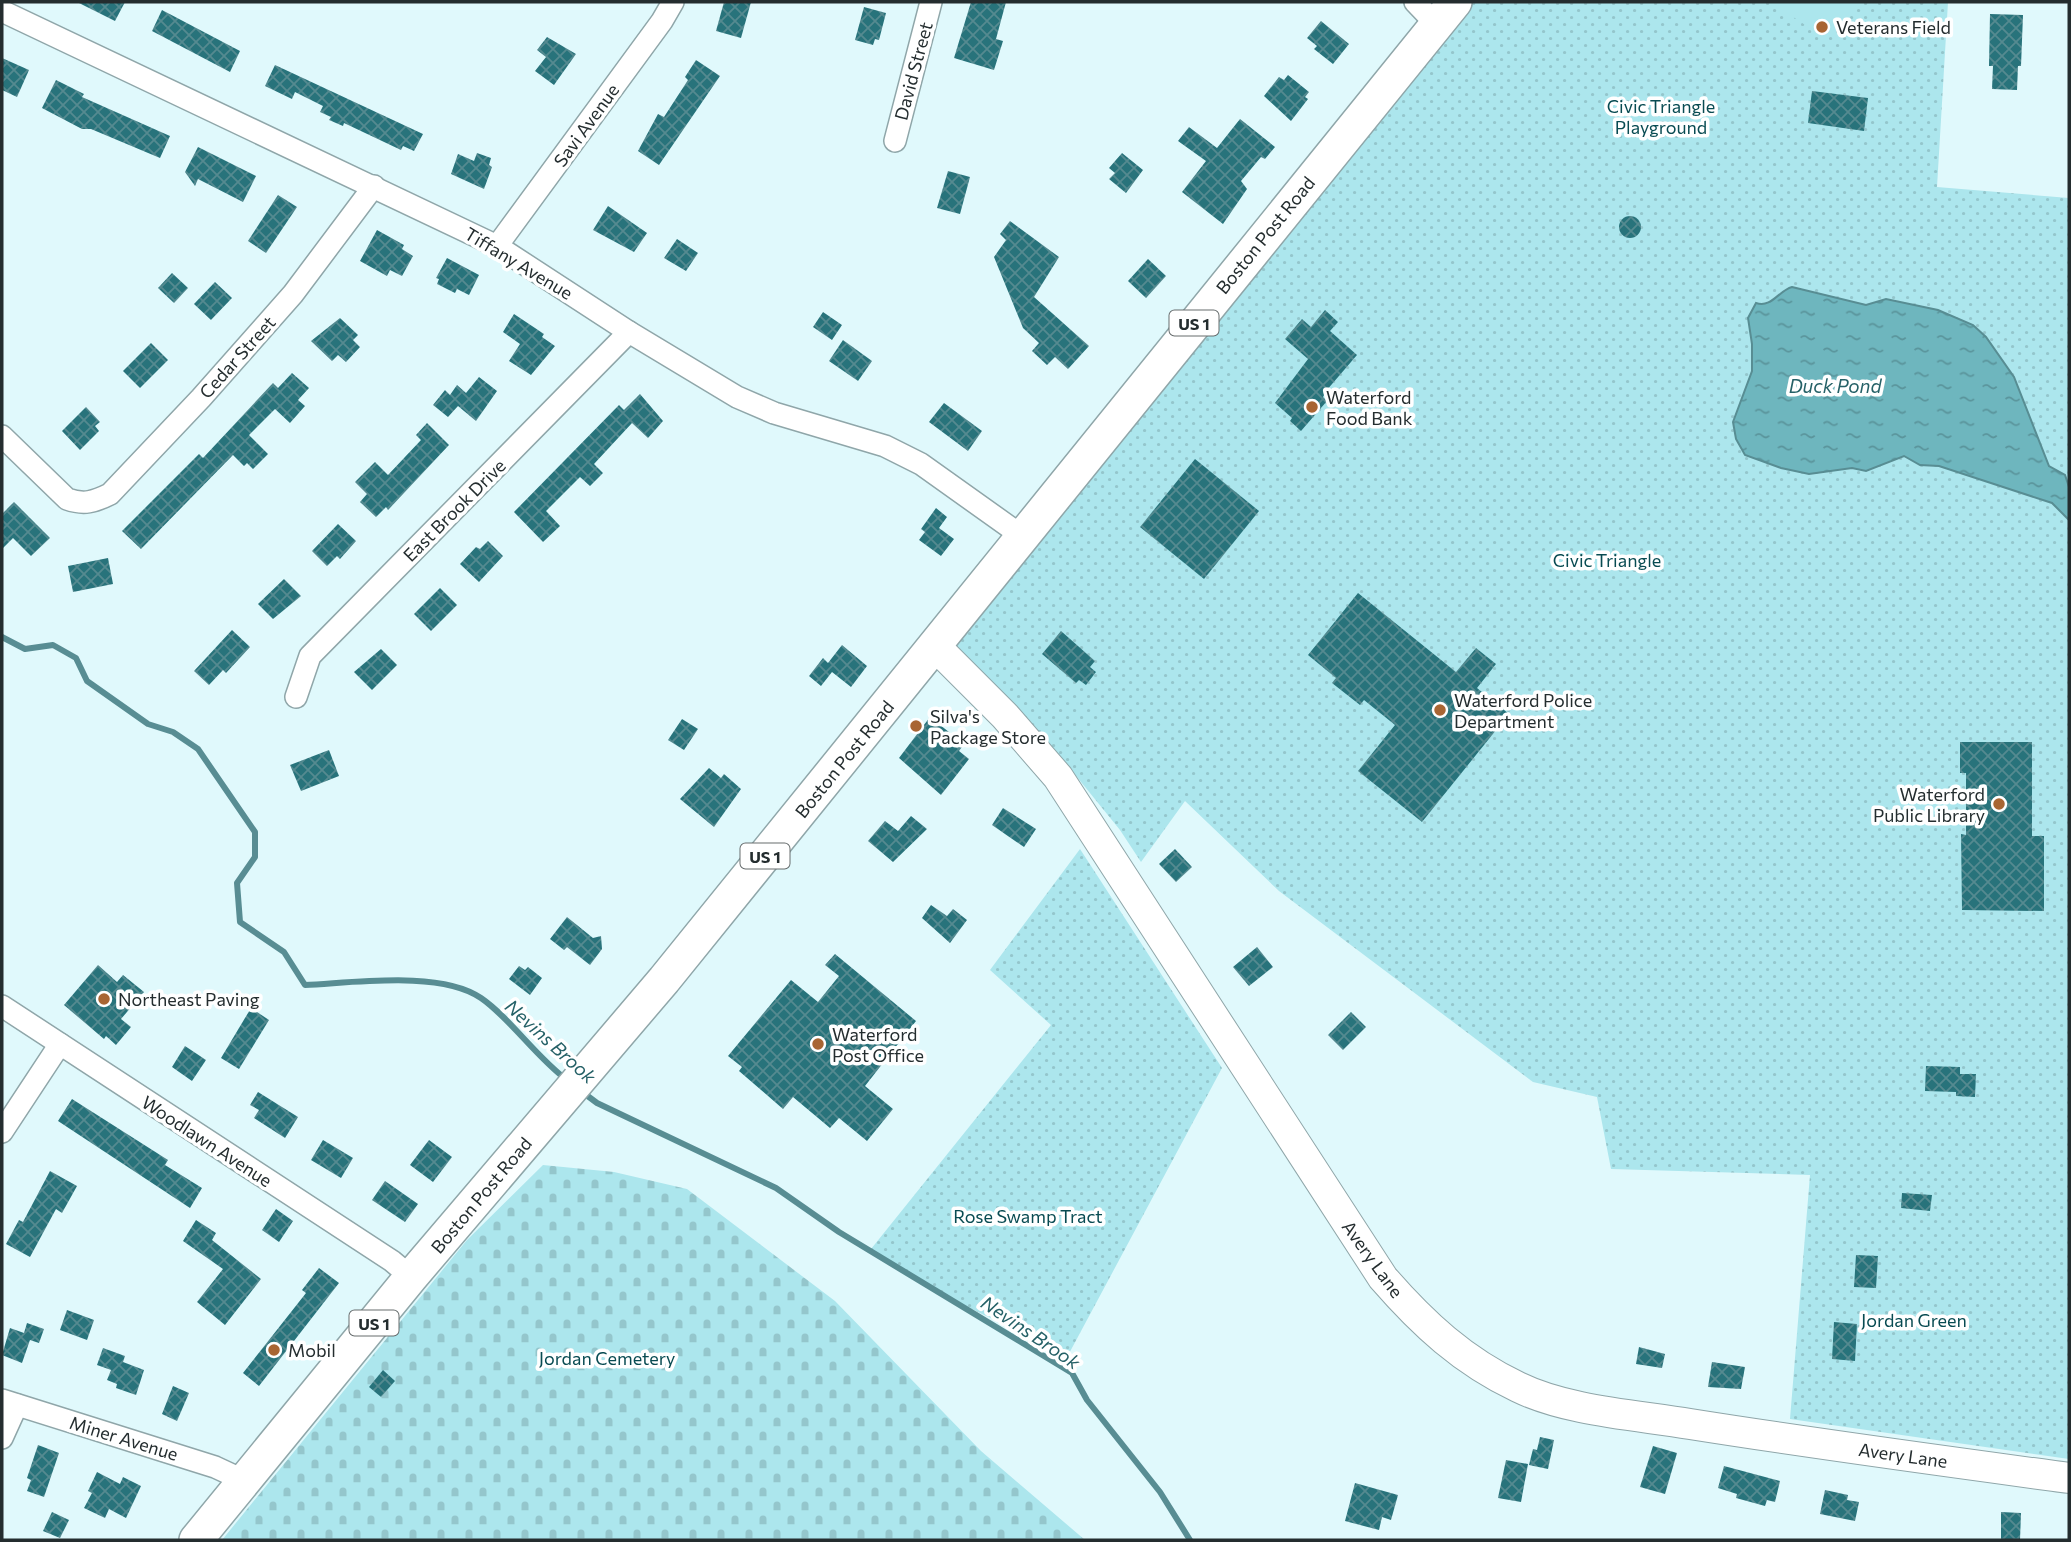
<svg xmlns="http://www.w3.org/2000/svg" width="2071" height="1542" viewBox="0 0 2071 1542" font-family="Commissioner,sans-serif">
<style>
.cemetery{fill:url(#cemetery-stones)}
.park{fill:url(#park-dots)}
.pitch{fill:#ace6ed}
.water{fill:url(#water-ripples);stroke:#588d93;stroke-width:2}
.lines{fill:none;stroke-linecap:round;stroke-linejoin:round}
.stream{stroke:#588d93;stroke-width:6}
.building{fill:url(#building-cross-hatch)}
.street-casing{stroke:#8fa6a9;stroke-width:24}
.secondary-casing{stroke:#8fa6a9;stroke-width:32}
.primary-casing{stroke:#8fa6a9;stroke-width:36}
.street{stroke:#fff;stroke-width:21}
.secondary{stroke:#fff;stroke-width:30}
.primary{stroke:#fff;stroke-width:33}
.poi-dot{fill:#a86533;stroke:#fff;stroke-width:2.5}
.labels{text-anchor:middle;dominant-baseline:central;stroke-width:7;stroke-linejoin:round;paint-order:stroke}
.shield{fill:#fff;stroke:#666c6d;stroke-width:2}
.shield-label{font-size:16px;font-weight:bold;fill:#242d2f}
.poi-label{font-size:18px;fill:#242d2f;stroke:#fff;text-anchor:start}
.street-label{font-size:18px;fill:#242d2f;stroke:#fff}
.park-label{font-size:18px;fill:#084b52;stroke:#fff}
.water-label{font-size:19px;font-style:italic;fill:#256167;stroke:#fff}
</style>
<defs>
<pattern id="cemetery-stones" width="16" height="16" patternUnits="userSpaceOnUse" patternTransform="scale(1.75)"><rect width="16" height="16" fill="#ace6ed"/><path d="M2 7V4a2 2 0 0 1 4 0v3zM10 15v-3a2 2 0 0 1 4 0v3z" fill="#94c6cc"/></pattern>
<pattern id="park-dots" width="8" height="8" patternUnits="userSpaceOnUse" patternTransform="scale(1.75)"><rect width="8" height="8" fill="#ace6ed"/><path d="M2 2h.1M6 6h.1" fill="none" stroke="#94c6cc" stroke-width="1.8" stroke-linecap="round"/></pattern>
<pattern id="water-ripples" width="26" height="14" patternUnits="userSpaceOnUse" patternTransform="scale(1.75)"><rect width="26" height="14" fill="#6eb6be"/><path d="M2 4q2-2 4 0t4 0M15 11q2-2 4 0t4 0" fill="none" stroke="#5a949b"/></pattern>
<pattern id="building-cross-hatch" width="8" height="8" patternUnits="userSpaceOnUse" patternTransform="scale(1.75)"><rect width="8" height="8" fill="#28737b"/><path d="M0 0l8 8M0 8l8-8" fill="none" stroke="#558a90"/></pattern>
</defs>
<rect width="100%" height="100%" fill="#e0f9fc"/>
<polygon class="cemetery" points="543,1165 614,1172 687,1189 835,1301 981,1451 1085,1540 222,1540 467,1240"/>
<g class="park">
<polygon points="1471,2 1948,2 1937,187 2069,198 2069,1459 1790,1419 1810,1175 1611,1169 1597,1097 1533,1082 1279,891 1185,801 1141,862 1120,830 1055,750 935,646"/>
<path d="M1080 849 1222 1068 1065 1361C1038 1327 1013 1330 978 1312 943 1294 902 1274 871 1249L1051 1025 990 970Z"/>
</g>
<polygon class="pitch" points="1770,2 1860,2 1824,37"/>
<path class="water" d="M1792 287 1866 305 1886 299 1938 310 1973 325 1986 337 2014 377 2049 466 2065 475 2069 487V520L2052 503 1939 466 1920 465 1904 456 1866 471 1852 468 1809 474 1781 468 1745 455 1736 439 1733 422 1752 371V344L1748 318 1756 303C1772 308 1778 291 1792 287Z"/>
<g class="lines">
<g class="stream">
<path d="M2 637 25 649 53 645 76 658 87 681 148 724 173 732 198 749 255 832V857L237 883 240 922 284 952 305 985C352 983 441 970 481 998 510 1018 536 1057 567 1080"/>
<polyline points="581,1091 597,1103 776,1188 839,1232 1072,1373 1087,1400 1160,1492 1190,1540"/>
</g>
</g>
<g class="building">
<polygon points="77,2 125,2 115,21"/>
<polygon points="724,2 751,2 741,38 716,31"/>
<polygon points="971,2 1006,2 996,39 1003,41 994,70 954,58"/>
<polygon points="864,7 886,13 879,40 875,39 873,45 855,40"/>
<polygon points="162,10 240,51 230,72 152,31"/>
<polygon points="1990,14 2023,15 2021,66 2018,66 2017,90 1992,89 1993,66 1989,66"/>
<polygon points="1321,21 1349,44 1333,64 1314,49 1317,46 1307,38"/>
<polygon points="547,37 576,54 554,85 535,71 546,57 537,50"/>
<polygon points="2,58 29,70 17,97 2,90"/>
<polygon points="696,60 720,76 659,165 638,151 658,114 664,117 688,80 685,77"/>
<polygon points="275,65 423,134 414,151 403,146 401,150 344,123 343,126 329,120 331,117 320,112 323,106 295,92 292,99 265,86"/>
<polygon points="1288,75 1309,92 1305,97 1308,99 1291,121 1264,96 1279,77 1284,80"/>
<polygon points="56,80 84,94 82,97 170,136 160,158 91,129 82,129 42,108"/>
<polygon points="1812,91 1868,98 1864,131 1808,123"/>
<polygon points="1240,119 1275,147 1265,159 1261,157 1241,181 1247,189 1223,224 1182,192 1206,161 1178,141 1189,127 1217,148"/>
<polygon points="198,147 256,176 243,202 198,179 195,186 185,172"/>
<polygon points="477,153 491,158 489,165 492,167 484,189 451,174 458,154 474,161"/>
<polygon points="1122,153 1143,170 1126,193 1109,179 1115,173 1109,168"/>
<polygon points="948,171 970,177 960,214 937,208"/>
<polygon points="278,195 297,207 266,253 248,241"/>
<polygon points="608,206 647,233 634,252 593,230"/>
<circle cx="1630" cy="227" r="11"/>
<polygon points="1010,221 1059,257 1034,297 1089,346 1068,369 1055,357 1047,365 1032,351 1039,343 1023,328 994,257 1006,240 1000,234"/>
<polygon points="377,230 404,245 402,249 413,256 402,276 390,270 387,276 360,261"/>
<polygon points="677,239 698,253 686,271 664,258"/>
<polygon points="447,258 479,275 469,295 457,289 455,293 437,284 439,279 436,278"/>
<polygon points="1148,259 1166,276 1146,298 1128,281"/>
<polygon points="172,273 188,288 174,303 158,288"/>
<polygon points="215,282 232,298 211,320 194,304"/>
<polygon points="1325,310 1338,322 1330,331 1357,355 1326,391 1323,397 1327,401 1301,431 1290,421 1292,418 1275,403 1308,359 1285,339 1302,319 1311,327"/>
<polygon points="823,312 842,325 832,340 813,327"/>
<polygon points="514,314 544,334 542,337 555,346 531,375 509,361 520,344 503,332"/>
<polygon points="340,318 358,335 353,340 360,347 346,362 338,355 332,361 311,341"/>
<polygon points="843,340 872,361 858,381 829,361"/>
<polygon points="151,343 168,360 140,388 123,371"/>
<polygon points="292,373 309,388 298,400 305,406 290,423 275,409 249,435 268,454 253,469 247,463 244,466 233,455 141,549 122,531 199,454 203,458 273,383 278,388"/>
<polygon points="479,377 497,391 476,421 458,406 448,417 433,405 445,390 450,395 457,385 466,393"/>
<polygon points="640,394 663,421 648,438 632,423 594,464 603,473 590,486 580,477 546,511 560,526 543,542 514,512 619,405 624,410"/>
<polygon points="944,403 982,431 968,451 929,422"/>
<polygon points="86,407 100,422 95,426 99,431 80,450 62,431"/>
<polygon points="427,423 449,445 388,510 386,507 376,517 360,502 367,494 355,482 375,462 388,475 421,440 416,435"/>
<polygon points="1195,459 1259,511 1204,579 1140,527"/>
<polygon points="14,502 50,538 31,556 13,538 2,549 2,514"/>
<polygon points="936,508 947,517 939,528 954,539 941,556 919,540 925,532 921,529"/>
<polygon points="338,524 356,541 340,559 337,556 327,566 312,551"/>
<polygon points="488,541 503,556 479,582 460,564 476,547 480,549"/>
<polygon points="108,558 113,584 73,592 68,566"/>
<polygon points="284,579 301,596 273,619 258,604"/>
<polygon points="440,588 457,605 431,631 414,614"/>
<polygon points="1358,593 1456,672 1476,648 1496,664 1477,688 1509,714 1422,822 1358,771 1395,725 1364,700 1360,705 1332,683 1336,678 1308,655"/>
<polygon points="232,630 250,647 226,673 223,670 209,685 194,671"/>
<polygon points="1061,631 1095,661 1090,667 1096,672 1086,685 1079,680 1076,683 1042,654"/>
<polygon points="842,645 867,666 851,687 832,672 821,686 809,676 823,658 828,663"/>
<polygon points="381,649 397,665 372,690 354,672"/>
<polygon points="930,717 964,744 959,751 969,759 941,795 899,758"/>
<polygon points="682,719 698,729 684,750 668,740"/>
<polygon points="1960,742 2032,742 2032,836 2044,836 2044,911 1962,910 1961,834 1966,835 1966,773 1960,773"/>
<polygon points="329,750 339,776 301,791 290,765"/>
<polygon points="709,768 721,778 724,774 741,789 714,827 680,799"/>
<polygon points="1003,808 1036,829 1024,847 992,825"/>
<polygon points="911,816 927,829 893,862 868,841 885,821 898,831"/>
<polygon points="1175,849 1192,867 1176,882 1159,864"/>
<polygon points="931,905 947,916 953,909 967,920 950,943 922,918"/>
<polygon points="567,917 593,938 601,936 602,949 590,965 567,947 564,950 550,939"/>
<polygon points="1257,947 1273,967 1249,986 1233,967"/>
<polygon points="835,954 916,1021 865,1086 893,1109 867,1141 839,1118 830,1128 793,1097 783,1109 739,1071 742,1067 728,1056 791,980 818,1002 839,976 825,965"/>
<polygon points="98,965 117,982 123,975 144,992 121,1019 131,1027 116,1045 106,1036 104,1039 64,1005"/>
<polygon points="519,966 525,970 528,967 542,978 530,995 509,979"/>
<polygon points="251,1008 269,1020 239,1069 221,1058"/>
<polygon points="1351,1012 1366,1027 1343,1050 1328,1035"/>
<polygon points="185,1046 206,1060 192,1081 172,1067"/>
<polygon points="1926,1066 1960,1067 1960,1074 1976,1074 1975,1097 1956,1096 1956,1092 1925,1091"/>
<polygon points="258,1092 298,1117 285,1138 254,1118 259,1110 250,1105"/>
<polygon points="72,1099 168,1160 165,1165 202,1188 190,1208 58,1121"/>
<polygon points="323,1140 353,1158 341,1178 311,1160"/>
<polygon points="429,1140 452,1157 433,1182 410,1165"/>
<polygon points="50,1171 77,1186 62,1213 56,1209 30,1257 6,1244 19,1220 23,1222"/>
<polygon points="385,1181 418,1204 405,1222 372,1200"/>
<polygon points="1902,1193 1932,1195 1930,1211 1901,1208"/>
<polygon points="276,1209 293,1221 279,1242 262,1230"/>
<polygon points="196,1220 216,1233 212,1240 261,1279 225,1325 197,1302 223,1269 183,1241"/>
<polygon points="1856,1255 1878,1256 1876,1288 1854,1287"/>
<polygon points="319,1268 339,1283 259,1386 243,1373 306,1293 302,1290"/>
<polygon points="67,1310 94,1320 87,1340 60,1330"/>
<polygon points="1834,1322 1857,1324 1855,1361 1832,1359"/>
<polygon points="27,1323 44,1329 39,1343 30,1340 22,1363 2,1355 10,1328 24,1333"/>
<polygon points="1639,1347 1665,1354 1662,1368 1636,1364"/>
<polygon points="103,1348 125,1356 123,1362 144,1370 136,1395 116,1388 117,1384 107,1380 111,1370 97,1365"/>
<polygon points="1712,1362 1745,1367 1741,1389 1708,1387"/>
<polygon points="383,1370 395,1381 381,1397 369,1387"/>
<polygon points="173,1386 189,1393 177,1421 162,1414"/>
<polygon points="1540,1437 1554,1440 1548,1469 1529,1465 1533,1449 1537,1450"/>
<polygon points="38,1445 59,1453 44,1497 27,1491 31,1480 27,1478"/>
<polygon points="1653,1446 1677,1453 1665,1494 1640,1487"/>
<polygon points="1506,1460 1528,1464 1521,1502 1498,1498"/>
<polygon points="1724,1466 1780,1481 1775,1502 1767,1500 1765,1506 1736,1498 1737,1494 1718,1488"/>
<polygon points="97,1472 120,1484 123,1477 141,1486 126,1518 109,1509 105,1518 84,1508 92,1493 88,1491"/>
<polygon points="1355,1483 1398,1495 1391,1520 1382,1517 1379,1530 1345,1521"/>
<polygon points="1825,1490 1848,1495 1847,1500 1859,1502 1855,1521 1820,1514"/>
<polygon points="52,1512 69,1520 60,1538 43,1531"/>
<polygon points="2001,1512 2021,1513 2020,1540 2001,1540"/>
</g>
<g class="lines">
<defs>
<g id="street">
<polyline points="1415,2 1436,24"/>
<polyline points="2,11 497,246 629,332 737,397 774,413 885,446 921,464 1022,536"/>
<polyline points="895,141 931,2"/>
<polyline points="497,246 662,21 673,2"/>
<path d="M2 436 67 499C84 505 94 502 110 494L201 398 293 294 374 186"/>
<polyline points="296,697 310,656 629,332"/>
<polyline points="2,1006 392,1261 411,1277"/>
<polyline points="2,1132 60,1044"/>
<polyline points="2,1400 215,1467 245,1481"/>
<polyline points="2,1438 17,1405"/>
</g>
<path id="secondary" d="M935 646 1005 716 1058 777 1383 1278C1423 1324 1463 1361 1518 1387 1567 1411 1636 1415 1690 1424 1816 1444 1943 1461 2069 1478"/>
<polyline id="primary" points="196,1540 411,1277 664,980 1455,2"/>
</defs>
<use href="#street" class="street-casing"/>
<use href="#secondary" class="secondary-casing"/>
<use href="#primary" class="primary-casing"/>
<use href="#street" class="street"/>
<use href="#secondary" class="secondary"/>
<use href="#primary" class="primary"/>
</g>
<g class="poi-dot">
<circle cx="1822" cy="27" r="7"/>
<circle cx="1312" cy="407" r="7"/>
<circle cx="1440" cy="710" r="7"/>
<circle cx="916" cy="726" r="7"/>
<circle cx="1999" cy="804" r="7"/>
<circle cx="104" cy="999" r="7"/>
<circle cx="818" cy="1044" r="7"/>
<circle cx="274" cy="1350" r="7"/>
</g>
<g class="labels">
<g class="shield">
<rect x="1169.5" y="310.5" width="49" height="25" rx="5"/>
<rect x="740.5" y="843.5" width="49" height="25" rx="5"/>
<rect x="349.5" y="1310.5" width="49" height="25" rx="5"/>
</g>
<g class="shield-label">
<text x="1194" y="323">US 1</text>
<text x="765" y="856">US 1</text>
<text x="374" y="1323">US 1</text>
</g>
<g class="poi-label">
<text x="1836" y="27">Veterans Field</text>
<text x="1326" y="397">Waterford<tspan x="1326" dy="21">Food Bank</tspan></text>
<text x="1454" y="700">Waterford Police<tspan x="1454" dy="21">Department</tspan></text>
<text x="930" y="716">Silva's<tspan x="930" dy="21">Package Store</tspan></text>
<text x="1985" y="794" text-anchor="end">Waterford<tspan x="1985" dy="21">Public Library</tspan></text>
<text x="118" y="999">Northeast Paving</text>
<text x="832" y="1034">Waterford<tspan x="832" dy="21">Post Office</tspan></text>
<text x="288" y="1350">Mobil</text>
</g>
<g class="street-label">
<text transform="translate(913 71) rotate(-75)">David Street</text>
<text transform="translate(586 125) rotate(-54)">Savi Avenue</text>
<text transform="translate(1265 235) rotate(-51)">Boston Post Road</text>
<text transform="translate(519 263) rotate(31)">Tiffany Avenue</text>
<text transform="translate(237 357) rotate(-48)">Cedar Street</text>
<text transform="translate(454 510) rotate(-45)">East Brook Drive</text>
<text transform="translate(844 759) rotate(-51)">Boston Post Road</text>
<text transform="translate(207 1141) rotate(33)">Woodlawn Avenue</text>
<text transform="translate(481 1195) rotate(-50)">Boston Post Road</text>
<text transform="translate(1373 1259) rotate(54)">Avery Lane</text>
<text transform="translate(124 1438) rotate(17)">Miner Avenue</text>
<text transform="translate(1903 1455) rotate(8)">Avery Lane</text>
</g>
<g class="park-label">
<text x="1661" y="106">Civic Triangle<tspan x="1661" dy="21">Playground</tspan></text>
<text x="1607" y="560">Civic Triangle</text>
<text x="1028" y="1216">Rose Swamp Tract</text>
<text x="1914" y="1320">Jordan Green</text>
<text x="607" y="1358">Jordan Cemetery</text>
</g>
<g class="water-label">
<text x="1835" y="385">Duck Pond</text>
<text transform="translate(551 1041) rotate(42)">Nevins Brook</text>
<text transform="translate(1031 1332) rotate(34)">Nevins Brook</text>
</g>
</g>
<rect width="2071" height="1542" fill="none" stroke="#242d2f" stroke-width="7"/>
</svg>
